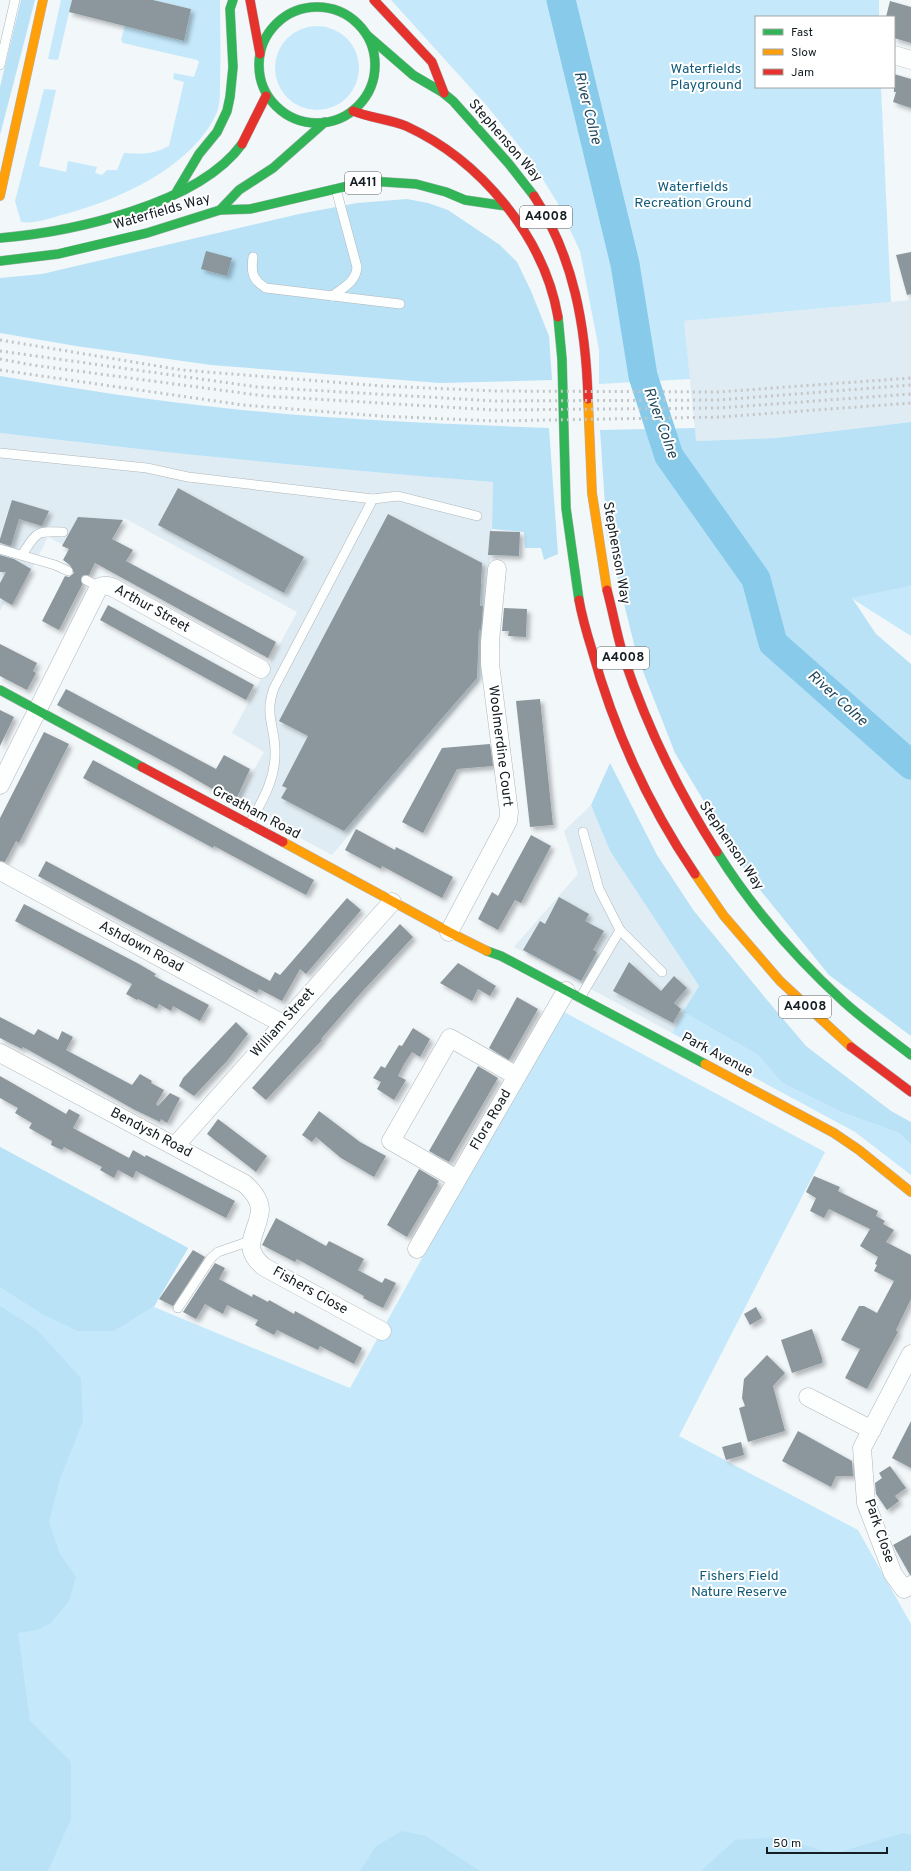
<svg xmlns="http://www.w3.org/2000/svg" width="911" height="1871" viewBox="0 0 911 1871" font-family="Overpass,sans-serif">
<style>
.built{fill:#e0ecf3}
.green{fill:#c5e9fb}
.forest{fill:#b9e2f7}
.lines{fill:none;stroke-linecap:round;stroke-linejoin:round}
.river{stroke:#88caea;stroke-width:29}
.building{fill:#8b979c;filter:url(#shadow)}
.lane-casing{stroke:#afb6b9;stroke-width:10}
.street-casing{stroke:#afb6b9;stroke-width:19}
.fast-casing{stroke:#afb6b9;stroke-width:10}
.slow-casing{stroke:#afb6b9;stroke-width:10}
.jam-casing{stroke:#afb6b9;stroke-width:10}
.lane{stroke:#fdfefe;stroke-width:9}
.street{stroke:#fdfefe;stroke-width:18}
.fast{stroke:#30b455;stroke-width:9}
.slow{stroke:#ff9f0a;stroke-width:9}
.jam{stroke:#e5322d;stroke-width:9}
.rail{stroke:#c3c5c6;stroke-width:3;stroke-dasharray:2 4;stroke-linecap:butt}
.labels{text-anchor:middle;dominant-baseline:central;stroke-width:4;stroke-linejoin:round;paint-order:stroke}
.shield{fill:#fff;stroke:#5a6164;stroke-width:1}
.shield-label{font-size:13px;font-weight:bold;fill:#141d22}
.park-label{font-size:14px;fill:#115a78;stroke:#fff}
.street-label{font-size:14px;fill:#141d22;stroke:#fff}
.water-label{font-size:15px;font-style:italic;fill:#22495d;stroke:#fff}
</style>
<defs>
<filter id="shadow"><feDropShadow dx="3.5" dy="3.5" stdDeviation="2" flood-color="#0004"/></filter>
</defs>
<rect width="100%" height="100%" fill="#f2f7fa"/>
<g class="built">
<polygon points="911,300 911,422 776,438 696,441 684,321"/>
<polygon points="0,433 101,445 303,466 493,482 492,529 483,677 332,855 235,803 264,752 232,733 297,612 124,518 98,564 48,537 13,606 5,602 0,611"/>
<polygon points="591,805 610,851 699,986 672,1033 514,947 578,874 564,831"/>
</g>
<g class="green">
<polygon points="61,0 72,0 58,60 48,59"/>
<path d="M153 0H220C220 28 221 57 220 85 220 94 220 104 217 112 194 166 119 200 65 214 51 218 35 224 21 222L15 201 44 89 56 90 39 166 66 172 68 161 97 167 95 173 102 175 107 170H117L124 153C143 154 152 155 169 146L184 82 173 79 174 73 194 77 199 62 197 60 123 43 121 40 125 25 184 41 191 9Z"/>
<polygon points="391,0 879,0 879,17 756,17 756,87 881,87 891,302 684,321 690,379 599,384 599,350 580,251 557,202 532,162 487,106"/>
<circle cx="317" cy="68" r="42"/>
<polygon points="911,586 911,636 851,598"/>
<polygon points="564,1012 825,1152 679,1436 858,1530 911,1624 911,1871 0,1871 0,1147 188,1248 154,1307 350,1388 421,1260"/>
<polygon points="683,1012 758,1055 782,1083 841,1112 899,1133 911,1145 911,1175 855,1132 672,1033"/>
</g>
<g class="forest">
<polygon points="21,0 35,0 0,135 0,87"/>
<polygon points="407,199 428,203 448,210 500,245 517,262 531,291 549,336 552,380 440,383 211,365 76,346 0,333 0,278 42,274 299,214 357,203"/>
<path d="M0 376C77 389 155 401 233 409 338 420 443 424 549 428L558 554 544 560 541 548H525L524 532 492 529 493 482C328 469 164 453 0 433Z"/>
<polygon points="911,422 911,586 852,598 876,634 911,664 911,1036 829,975 748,875 675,753 637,656 607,535 600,430 695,428 696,441 776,438"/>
<polygon points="610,763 657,855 694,911 767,1000 806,1046 891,1111 911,1122 911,1145 899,1133 841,1112 782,1083 758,1055 683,1012 699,986 610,851 591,805"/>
<polygon points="0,1147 188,1248 154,1306 114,1331 78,1331 44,1315 0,1287"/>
<polygon points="0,1306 36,1329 81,1378 83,1421 60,1479 49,1522 60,1554 76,1577 69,1601 51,1623 37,1630 18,1633 30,1721 71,1762 71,1819 48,1871 0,1871"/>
<polygon points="402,1831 426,1836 480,1871 360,1871 376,1846"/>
<polygon points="903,1833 911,1835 911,1871 701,1871 735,1840 780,1837 833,1854"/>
</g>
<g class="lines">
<polyline class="river" points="561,0 625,264 643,376 669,456 756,579 773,643 911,765"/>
</g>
<g class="building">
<polygon points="72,0 153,0 191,9 184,41 69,12"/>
<polygon points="890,1 911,7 911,43 894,38 894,17 886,17"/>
<polygon points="894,74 911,79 911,108 893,102 896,92 894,92"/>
<polygon points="206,251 232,258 227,276 201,269"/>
<polygon points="911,252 911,294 907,295 896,255"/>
<polygon points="178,488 304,557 284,593 158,525"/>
<polygon points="12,500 49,511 42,526 19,519 11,546 0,543 0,539"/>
<polygon points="388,514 482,563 480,606 483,606 481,630 479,629 477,678 344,831 281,798 287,788 282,786 308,736 279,721"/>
<polygon points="78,517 123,520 112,539 133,550 126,561 276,642 268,658 95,563 89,575 83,575 81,578 82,585 59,630 42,621 65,576 69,577 74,573 70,565 63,560 69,549 62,546"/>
<polygon points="490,531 520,532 519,556 488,555"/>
<polygon points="0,555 14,559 31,569 12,605 0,598 0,583 6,572 0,572"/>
<polygon points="108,605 254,685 246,700 100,620"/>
<polygon points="504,608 527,609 526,637 508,636 509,631 502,631"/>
<polygon points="0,644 37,663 33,671 36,673 27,690 0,676"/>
<polygon points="66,689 216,769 224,755 250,769 235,802 176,768 57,705"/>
<polygon points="540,699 553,825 530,827 516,701"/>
<polygon points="0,710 14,717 0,746"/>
<polygon points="44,732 69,744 19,843 16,841 5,862 0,861 0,818"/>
<polygon points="490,744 493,766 457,769 423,833 402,822 442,748"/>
<polygon points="93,760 314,880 306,895 214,846 213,848 83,778"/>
<polygon points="356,829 395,850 396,847 453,877 442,898 382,866 381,869 345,850"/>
<polygon points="531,835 551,846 521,903 515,900 498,930 478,919 492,892 498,896"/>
<polygon points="46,861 270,981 275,972 280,975 347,898 361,910 306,974 300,969 282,1001 259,989 257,993 38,876"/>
<polygon points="559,897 589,914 585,921 604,931 593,950 597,952 581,981 523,950 540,921 545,924"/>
<polygon points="24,904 139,964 156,974 154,976 209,1005 200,1021 173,1006 171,1011 159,1004 157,1009 138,999 137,1000 126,994 132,984 15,921"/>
<polygon points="400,924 413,937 360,994 321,1039 322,1040 266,1100 252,1088 330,1000"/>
<polygon points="629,962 661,991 674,976 687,988 674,1003 681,1009 673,1023 613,991"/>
<polygon points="458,963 496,986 490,996 478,989 472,1001 440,983"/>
<polygon points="517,997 538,1009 509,1060 489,1048"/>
<polygon points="0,1017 34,1035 38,1029 58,1040 62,1031 73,1037 66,1050 132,1085 140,1074 152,1081 151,1083 164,1090 156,1104 158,1106 170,1093 180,1098 167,1123 161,1119 160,1122 133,1109 61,1068 23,1047 22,1049 0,1038"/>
<polygon points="236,1022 248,1034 227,1061 194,1096 179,1086 183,1078"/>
<polygon points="413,1028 430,1039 420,1057 412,1052 404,1064 398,1076 406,1080 394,1100 377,1089 381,1082 373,1078 381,1066 385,1068 399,1045 402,1046"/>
<polygon points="478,1066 498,1078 449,1162 429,1151"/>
<polygon points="0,1076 66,1114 69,1109 80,1115 73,1128 99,1142 129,1158 133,1150 145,1157 146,1155 235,1201 226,1218 136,1171 133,1178 118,1170 114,1178 100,1170 102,1167 64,1147 62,1150 51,1145 52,1141 29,1128 32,1123 15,1113 18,1108 0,1098"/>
<polygon points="319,1111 360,1142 386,1156 374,1177 341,1158 316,1137 312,1142 302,1135"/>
<polygon points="218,1119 267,1156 256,1172 207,1134"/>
<polygon points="419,1169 439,1181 437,1184 438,1185 407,1237 387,1225"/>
<polygon points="814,1176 840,1187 838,1191 878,1211 876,1216 885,1221 883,1224 894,1230 886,1242 911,1255 911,1299 896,1330 898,1332 867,1389 845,1378 860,1349 841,1340 859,1306 864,1306 877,1313 894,1281 874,1271 877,1265 875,1264 878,1257 860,1246 870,1229 829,1209 824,1218 810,1211 816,1198 806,1192"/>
<polygon points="276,1218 326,1246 329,1241 364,1259 358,1270 382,1283 385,1278 396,1283 383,1308 363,1298 364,1296 319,1271 297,1259 295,1262 262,1245"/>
<polygon points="193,1250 205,1257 173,1306 159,1299"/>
<polygon points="215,1263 225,1268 219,1279 252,1297 253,1294 268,1302 269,1300 294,1314 295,1311 362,1348 354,1364 320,1346 318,1350 277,1330 274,1335 255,1325 258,1320 227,1305 223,1314 205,1304 196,1319 183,1312"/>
<polygon points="756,1307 762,1318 750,1325 744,1314"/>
<polygon points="812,1329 822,1358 822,1363 792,1373 781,1340"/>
<polygon points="767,1355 785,1373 773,1386 785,1431 748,1442 739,1408 745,1406 742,1398 744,1379"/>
<polygon points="911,1421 911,1468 892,1458"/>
<polygon points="798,1431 852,1461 853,1476 836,1476 831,1487 782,1461"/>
<polygon points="741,1442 744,1455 726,1460 722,1447"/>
<polygon points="890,1466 906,1488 895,1496 899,1501 887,1510 876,1494 875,1483 882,1478 879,1473"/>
<polygon points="911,1535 911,1575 910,1575 893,1545"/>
</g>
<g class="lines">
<defs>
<g id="lane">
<polyline points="0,65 15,0"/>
<path d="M253 257C251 272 252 280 266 288L400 304"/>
<path d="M332 296C343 288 356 282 357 267L336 189"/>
<polyline points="0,453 147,468 188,477 373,499"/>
<polyline points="0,549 55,565 68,571"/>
<path d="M22 555C37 532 35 531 63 532"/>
<polyline points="86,580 99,587"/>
<path d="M249 825C262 801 276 779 275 751 275 726 264 715 274 688L373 499 398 496 477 516"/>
<polyline points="620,930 662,972"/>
<polyline points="580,998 620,930 599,889 583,832"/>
<polyline points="178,1308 211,1258 218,1252 250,1241"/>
</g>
<g id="street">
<polyline points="894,55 911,60"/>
<path d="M0 785 99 587C104 585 107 585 112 587L261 669"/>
<polyline points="0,871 283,1024"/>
<polyline points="449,932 508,821 509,812 490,664 490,642 497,569"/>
<path d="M0 1053 245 1184C252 1191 260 1199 260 1210 258 1234 239 1246 264 1267L382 1331"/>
<polyline points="175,1146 392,902"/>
<polyline points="457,1179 391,1141 450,1038 517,1076"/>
<polyline points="417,1249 566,991"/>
<polyline points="911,1354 862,1448 866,1503 893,1574 904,1589 911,1585"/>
<polyline points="808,1397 872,1430"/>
</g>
<g id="fast">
<circle cx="317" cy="65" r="58"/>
<polyline points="368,36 413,75 442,92 453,101 509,164 534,196"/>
<polyline points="177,191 199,154 217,132 227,111 230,97 233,67 230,9 233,0"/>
<polyline points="220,210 250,209 369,181 416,184 446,192 465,200 506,206"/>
<path d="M0 238C71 232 198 205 242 144"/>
<polyline points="0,261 58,254 147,233 220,210 239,190 273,168 325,122"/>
<polyline points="558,317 562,359 566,508 579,600"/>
<polyline points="0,690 142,767"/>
<path d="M717 852C752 908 796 958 844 1002 865 1021 889 1038 911 1055"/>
<polyline points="487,951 501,956 705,1064"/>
</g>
<g id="slow">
<polyline points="0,196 43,0"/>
<polyline points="588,399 592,493 607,590"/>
<polyline points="283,842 449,932 487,951"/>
<polyline points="695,874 724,916 780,981 851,1047"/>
<polyline points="705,1064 834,1133 859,1150 911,1192"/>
</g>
<g id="jam">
<polyline points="250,0 260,54"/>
<polyline points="374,0 432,62 444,93"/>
<path d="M353 111C370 118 389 119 406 126 480 160 544 236 558 317"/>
<polyline points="242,144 266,96"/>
<path d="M534 196C574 257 586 327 588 399"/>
<path d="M607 590C613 612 617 636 624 658 647 727 678 791 717 852"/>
<path d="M579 600C582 617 587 634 592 650 614 730 649 806 695 874"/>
<polyline points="142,767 283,842"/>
<polyline points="851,1047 911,1092"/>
</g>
</defs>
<use href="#lane" class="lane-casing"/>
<use href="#street" class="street-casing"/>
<use href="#fast" class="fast-casing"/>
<use href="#slow" class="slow-casing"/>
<use href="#jam" class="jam-casing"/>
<use href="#lane" class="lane"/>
<use href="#street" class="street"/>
<use href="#fast" class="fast"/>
<use href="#slow" class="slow"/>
<use href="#jam" class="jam"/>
<g class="rail">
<polyline points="0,340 182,370 382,386 496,391 719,392 911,378"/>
<polyline points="0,351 258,387 495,401 719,400 911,385"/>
<polyline points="0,359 32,365 265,396 495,410 719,408 911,394"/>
<polyline points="0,370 243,405 380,416 495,421 720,417 911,403"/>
</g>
</g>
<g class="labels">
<g class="shield">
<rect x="345" y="172" width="36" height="22" rx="3"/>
<rect x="520" y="206" width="52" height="22" rx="3"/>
<rect x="597" y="647" width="52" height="22" rx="3"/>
<rect x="779" y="996" width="52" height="22" rx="3"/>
</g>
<g class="shield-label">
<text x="363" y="183">A411</text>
<text x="546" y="217">A4008</text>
<text x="623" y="658">A4008</text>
<text x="805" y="1007">A4008</text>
</g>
<g class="park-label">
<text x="706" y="69">Waterfields<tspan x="706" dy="16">Playground</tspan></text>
<text x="693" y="187">Waterfields<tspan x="693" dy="16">Recreation Ground</tspan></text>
<text x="739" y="1576">Fishers Field<tspan x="739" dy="16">Nature Reserve</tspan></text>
</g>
<g class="street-label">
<text transform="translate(505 141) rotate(49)">Stephenson Way</text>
<text transform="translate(162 212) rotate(-16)">Waterfields Way</text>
<text transform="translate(616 553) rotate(80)">Stephenson Way</text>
<text transform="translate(152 609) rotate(29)">Arthur Street</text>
<text transform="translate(500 746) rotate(83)">Woolmerdine Court</text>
<text transform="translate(256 813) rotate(28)">Greatham Road</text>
<text transform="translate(731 846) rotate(56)">Stephenson Way</text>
<text transform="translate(141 947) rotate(28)">Ashdown Road</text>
<text transform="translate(283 1023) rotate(-48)">William Street</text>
<text transform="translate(717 1055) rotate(28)">Park Avenue</text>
<text transform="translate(491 1120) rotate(-60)">Flora Road</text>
<text transform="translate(151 1133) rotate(28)">Bendysh Road</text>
<text transform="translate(310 1291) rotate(29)">Fishers Close</text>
<text transform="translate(879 1531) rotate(71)">Park Close</text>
</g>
<g class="water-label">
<text transform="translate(587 108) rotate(76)">River Colne</text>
<text transform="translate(660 423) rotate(70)">River Colne</text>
<text transform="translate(837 699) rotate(42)">River Colne</text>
</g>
</g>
<rect x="755" y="16" width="140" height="72" fill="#ffffff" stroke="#a1a5a7"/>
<rect x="763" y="29" width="20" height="6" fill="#30b455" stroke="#a1a5a7"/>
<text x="791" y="36" font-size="12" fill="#141d22">Fast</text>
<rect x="763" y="49" width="20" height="6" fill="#ff9f0a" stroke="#a1a5a7"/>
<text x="791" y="56" font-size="12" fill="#141d22">Slow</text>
<rect x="763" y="69" width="20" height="6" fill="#e5322d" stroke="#a1a5a7"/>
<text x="791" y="76" font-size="12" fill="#141d22">Jam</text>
<path d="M767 1847v6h120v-6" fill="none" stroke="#141d22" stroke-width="2"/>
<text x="773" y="1847" font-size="12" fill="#141d22" stroke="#ffffff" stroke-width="3" paint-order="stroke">50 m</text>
</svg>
